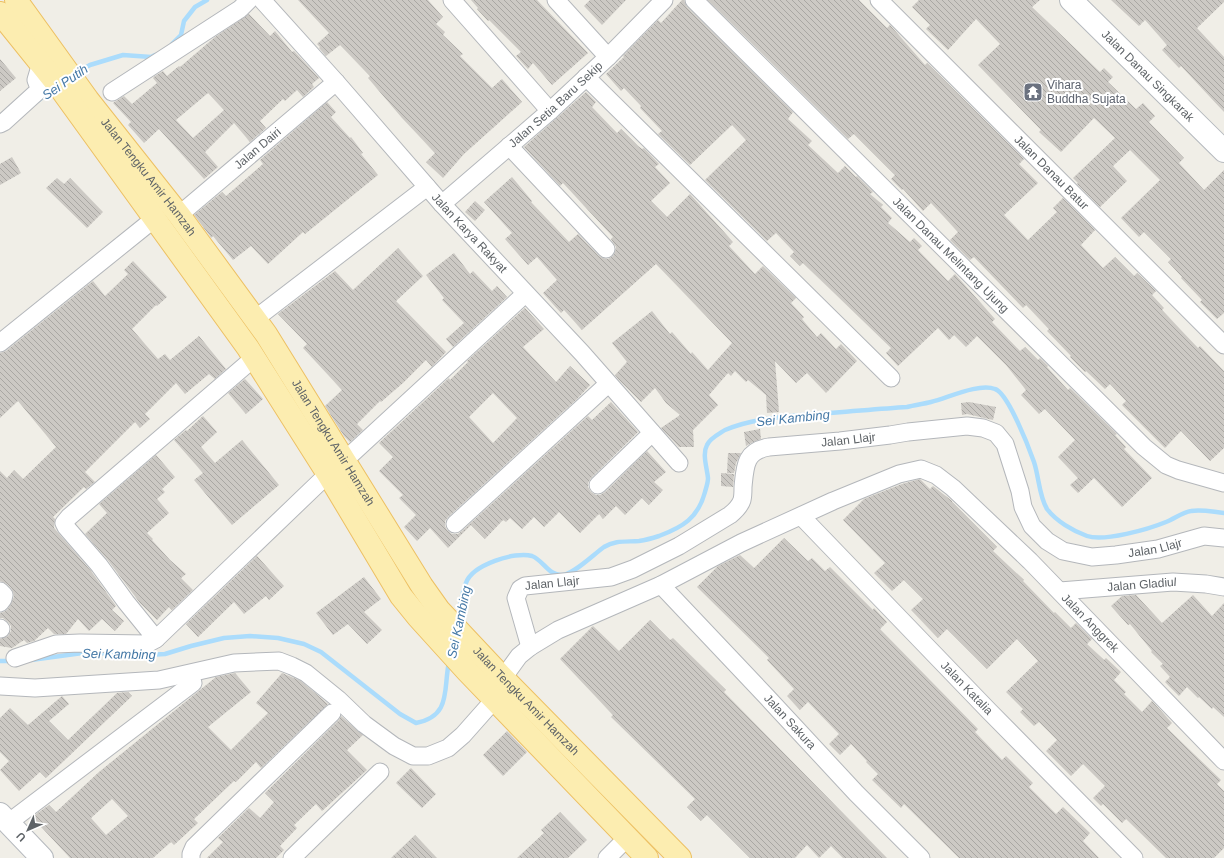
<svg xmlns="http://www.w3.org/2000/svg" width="1224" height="858" viewBox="0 0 1224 858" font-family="Helvetica,sans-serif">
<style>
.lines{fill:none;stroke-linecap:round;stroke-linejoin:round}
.stream{stroke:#abdcfc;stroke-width:4.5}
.building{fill:url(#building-back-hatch);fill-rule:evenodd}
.street-casing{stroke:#b4b7bb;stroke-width:19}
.secondary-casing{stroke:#b5b9be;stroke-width:24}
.primary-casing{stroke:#edc063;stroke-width:24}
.street{stroke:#fff;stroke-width:17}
.secondary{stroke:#fff;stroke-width:22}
.primary{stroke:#fcedb0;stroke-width:22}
.labels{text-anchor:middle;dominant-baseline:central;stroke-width:4;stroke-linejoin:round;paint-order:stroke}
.street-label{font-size:12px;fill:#5e6367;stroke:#fff}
.worship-label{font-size:12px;fill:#5b616d;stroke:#fff;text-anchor:start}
.water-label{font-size:13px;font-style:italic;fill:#4478a6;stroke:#fff}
</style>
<defs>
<pattern id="building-back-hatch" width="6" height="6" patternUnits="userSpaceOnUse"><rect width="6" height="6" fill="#ccc9c4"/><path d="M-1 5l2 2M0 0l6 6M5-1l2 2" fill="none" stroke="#a9a7a3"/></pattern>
</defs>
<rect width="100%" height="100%" fill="#f0eee7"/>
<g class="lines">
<g class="stream">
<polyline points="172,44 181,35 184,21 195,7 207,0"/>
<polyline points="76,73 90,65 123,55 151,57 155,55"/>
<polyline points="39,100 54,88"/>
<path d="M458 621C460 609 461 594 466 583 472 565 515 551 532 556 543 560 549 576 562 575 573 575 594 554 604 547 615 540 627 542 639 541 646 540 653 538 659 536 683 527 698 518 705 492 706 488 708 483 708 478 707 468 702 454 707 445 710 438 719 434 725 430 753 418 784 417 814 414 845 412 876 409 907 407 915 405 923 404 931 402 948 398 978 383 995 389 1008 393 1029 448 1034 462 1039 477 1039 496 1047 509 1056 521 1073 531 1087 536 1104 542 1149 529 1166 522 1174 519 1183 512 1191 511 1202 509 1213 512 1224 513"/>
<path d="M31 660 90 652 131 656 165 654 191 646 224 638 250 636 278 638 304 644 321 652 400 714 416 723C452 716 443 689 449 662"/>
<polyline points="0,661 12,661"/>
</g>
</g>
<g class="building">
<polygon points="298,0 428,0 443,17 436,24 445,32 443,35 463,54 460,56 492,88 502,79 522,102 464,154 443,178 426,162 435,153 402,118 368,78 370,76 340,45 326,56 319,48 320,47 317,44 329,33"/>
<polygon points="471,0 537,0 588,53 552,85 533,63 528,69 516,56 521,52 489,20 488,21 477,9 478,8"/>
<polygon points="590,0 626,0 602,25 584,6"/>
<polygon points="682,0 684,0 687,7 793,112 788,119 812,141 808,145 838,173 845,166 856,177 857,176 873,192 870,194 883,205 881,207 892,218 888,223 910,242 914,238 922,246 918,250 948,281 955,274 995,319 992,322 1020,351 1025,347 1038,360 1040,358 1048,366 1047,367 1068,390 1070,388 1117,434 1115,435 1126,447 1124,449 1152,478 1122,507 1094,478 1078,493 1070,485 1078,478 1058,457 1075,440 1045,409 1039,414 1021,395 1026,390 1006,365 977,336 966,347 954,335 949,340 938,328 898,366 886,353 891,348 803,263 800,266 790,256 794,252 776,233 767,241 705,180 746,140 732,125 690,165 658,134 662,131 640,108 641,106 624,88 621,91 606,74 624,57 623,56 658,20 661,23"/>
<polygon points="708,0 859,0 887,28 890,25 925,65 927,63 1024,159 1019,164 1038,183 1004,215 1028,240 1057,212 1053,208 1063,198 1095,230 1081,245 1103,268 1115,257 1134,276 1137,273 1156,291 1152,295 1164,308 1162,310 1198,348 1200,346 1224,371 1224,448 1210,461 1181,431 1165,448 1122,405 1126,401 1110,384 1105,389 1086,371 1085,372 1070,357 1071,356 1047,331 1049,329 1026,305 1023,308 974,257 970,260 950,240 958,232 931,203 923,211 903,189 902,190 891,179 895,175 854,134 848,139"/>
<polygon points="919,0 1040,0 1032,7 1100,72 1104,68 1113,77 1108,82 1136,109 1143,103 1155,116 1149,122 1184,158 1179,163 1204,190 1224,170 1224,313 1217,319 1200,302 1202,300 1181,278 1182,277 1168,262 1171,259 1144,232 1139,237 1121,218 1160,180 1130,150 1113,166 1127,181 1100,207 1077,184 1078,183 1073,178 1115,138 1094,118 1061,152 1039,132 1041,130 978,65 1000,44 976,19 948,50 926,29 930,25 912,7"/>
<polygon points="1111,0 1224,0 1224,2 1197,28 1224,57 1224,112 1181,66 1179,68 1162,50 1167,45 1145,20 1139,26"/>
<path d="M249 14 270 36 275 31 292 52 294 51 319 78 312 84 314 87 303 97 297 90 285 101 283 99 260 121 266 128 250 142 234 123 205 152 218 167 204 179 159 129 144 143 128 125 131 122 113 103 124 96 132 104 157 83 153 78 155 76 163 71 167 76 179 66 180 67 215 37ZM208 93 224 110 193 138 176 120Z"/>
<polygon points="0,59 16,78 0,91"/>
<polygon points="586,92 596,102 592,107 617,133 621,129 638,146 642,149 644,148 659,164 655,167 670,183 651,201 667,217 690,194 733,242 729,246 755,274 763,266 796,298 791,303 804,317 802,319 817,337 821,333 836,349 841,344 857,361 826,393 807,373 796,383 775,361 779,412 767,413 766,395 748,380 746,382 735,371 731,376 728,373 709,395 718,405 693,430 694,447 679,447 661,428 680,415 666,403 655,388 641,402 619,380 615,375 627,362 612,343 652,311 670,334 672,332 691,354 692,352 708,370 732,343 656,264 582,330 564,310 561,313 543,293 557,280 537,257 528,265 505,239 512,233 484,202 512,177 532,201 531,202 569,242 578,234 599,256 603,258 608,259 613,256 615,252 616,247 611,239 613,237 563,183 560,186 524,147"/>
<polygon points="327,102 336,112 331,117 350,138 351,137 363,153 361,154 378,175 305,234 303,232 268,264 251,246 233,260 213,236 211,238 210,236 194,215 222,192 226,196 263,164 260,160"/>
<polygon points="12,157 21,173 0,185 0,164"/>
<polygon points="57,178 64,184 70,178 103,212 87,228 46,188"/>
<polygon points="475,201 485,210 475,221 465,212"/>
<polygon points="398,248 423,276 396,301 446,352 432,367 426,360 403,383 381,402 380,401 357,424 363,430 350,442 344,436 325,406 342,390 303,348 307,344 278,314 335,271 353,290"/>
<polygon points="454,253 470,274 473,271 492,291 497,286 507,297 453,347 446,339 464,323 442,300 444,298 426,275"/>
<polygon points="133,261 167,297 157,306 156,305 132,329 158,359 165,354 170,360 199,336 226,369 215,379 209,374 185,394 176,383 145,414 150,419 140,428 135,422 85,472 95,482 86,489 84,487 53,517 55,519 54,528 91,571 116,606 112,610 124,621 115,631 102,619 89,631 78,619 66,634 54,634 48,628 34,641 27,643 24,640 12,648 0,646 0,639 8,636 11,631 11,626 8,622 3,618 0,618 0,613 4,612 8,609 14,597 13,592 11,588 7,584 0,581 0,471 7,478 14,470 23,479 56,447 18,401 0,418 0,353 6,351 93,281 105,296 128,274 124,270"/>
<path d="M525 308 544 329 523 347 556 382 570 366 590 385 577 399 448 517 445 521V526L447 530 452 534H458L462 531 588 416 592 420 611 402 638 432 591 478 588 483V487L591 492 596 495H600L605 492 647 451 666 472 654 482 663 490 649 505 642 498 625 515 616 506 603 519 599 514 580 533 559 512 544 527 534 517 522 529 510 518 506 522 503 520 485 539 471 525 448 548 430 528 417 541 404 527 416 515 399 498 403 495 379 471 393 457 379 443 449 378 450 380 468 362 467 361ZM493 393 517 418 493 443 469 417Z"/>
<polygon points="245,379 263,399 246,414 228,393"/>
<polygon points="969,402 996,407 993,420 967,414 962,415 961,403"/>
<polygon points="203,416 217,432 201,447 215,463 242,440 279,485 232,525 194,480 203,473 174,440 186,430 187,431"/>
<polygon points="760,429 761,439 751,443 746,446 744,432"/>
<polygon points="728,453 741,453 736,463 734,473 727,473"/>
<polygon points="156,455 175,477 162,489 165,492 157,499 169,513 147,533 153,539 152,540 170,560 186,574 181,578 193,590 172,610 169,607 157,620 140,603 107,559 85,534 107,513 99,504"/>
<polygon points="721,473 734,474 733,487 721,486"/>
<polygon points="920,479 930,489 933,486 952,501 952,502 997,547 993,551 1024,580 1023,581 1054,613 1055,612 1071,628 1076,623 1092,639 1087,644 1104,660 1106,658 1121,672 1114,680 1126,692 1124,694 1142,712 1152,701 1172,723 1167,728 1221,780 1217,784 1224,791 1224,848 1214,858 1166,858 1126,819 1122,823 1103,804 1101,806 1093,798 1105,786 1083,764 1071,776 1046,751 1057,740 1039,722 1034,726 1020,712 1023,709 1006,692 1038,661 1017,639 987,669 947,629 938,638 911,610 923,599 904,580 892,591 874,573 885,563 843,520 864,499 902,484"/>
<polygon points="784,538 808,561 812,558 825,571 830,567 873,610 874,608 887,622 880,629 978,729 975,732 1002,760 1006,756 1033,783 1029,787 1056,814 1063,807 1090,833 1083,841 1099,858 959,858 904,804 901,808 872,780 878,774 866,762 867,761 851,744 840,755 829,744 839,734 808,702 800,710 787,696 794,689 767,660 769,658 697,587 718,566 740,555 754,568"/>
<polygon points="257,556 284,586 269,600 266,596 244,614 234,602 198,637 186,624"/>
<polygon points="364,577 381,599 364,612 382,630 367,644 348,624 333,635 316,613"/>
<polygon points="1136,595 1162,623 1193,595 1212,616 1224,603 1224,717 1213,707 1212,709 1199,697 1198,698 1187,687 1179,696 1165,682 1170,677 1160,666 1163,664 1151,652 1152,651 1130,624 1128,625 1111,606 1122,596"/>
<polygon points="650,620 670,640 673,638 726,690 724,692 887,858 843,858 831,846 819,858 807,845 795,858 750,858 707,815 701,821 687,807 695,799 611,717 613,715 560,659 593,626 619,651"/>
<path d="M235 673 251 692 208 727 231 750 268 713 256 703 282 673 301 681 328 704 261 768 256 762 236 782 234 781 194 819 198 823 174 845 171 842 153 858H70L32 817 49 805 56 812 99 772 216 677ZM112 799 128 816 106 835 91 818Z"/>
<polygon points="128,692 132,696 46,778 40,772 19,791 0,770 9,761 0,752 0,718 10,708 28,725 62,696 69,704 49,721 68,740 117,693"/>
<polygon points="341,716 363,735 347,750 367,770 322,811 316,804 294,825 297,828 280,846 284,850 276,858 207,858 223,842 218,838 249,808 260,818 274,802 265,793 339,720"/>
<polygon points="507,731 527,752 503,776 483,755"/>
<polygon points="411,768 436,794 422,808 396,783"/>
<polygon points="560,812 587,840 568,858 517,858 544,833 541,830"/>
<polygon points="415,835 437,858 391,858"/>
</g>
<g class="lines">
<defs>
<g id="street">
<path id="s1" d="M262 0 336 82 442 204 582 353 679 463"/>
<polyline points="452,0 550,111"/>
<polyline points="556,0 608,57"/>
<path id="s2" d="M694 0 1144 447 1166 465 1178 470 1224 483"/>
<path id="s3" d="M879 0 1224 345"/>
<polyline points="586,77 891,378"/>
<polyline points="112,92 240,9 249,0"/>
<polyline points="0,124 4,122 37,92 39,88 36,80 41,63"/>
<polyline points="509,146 606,249"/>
<path id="s4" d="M442 204 550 111 608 57 664 0"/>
<path id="s5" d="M179 215 336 82"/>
<polyline points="255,319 427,187"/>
<polyline points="0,343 154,219"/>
<polyline points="345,460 525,294"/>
<polyline points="598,485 652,433"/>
<path id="s6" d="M801 516 989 711 1134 858"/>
<polyline points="455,524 608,384"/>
<path id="s7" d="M661 585 766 696 856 793 921 858"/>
<polyline points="0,591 4,595 3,599 0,603"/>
<path id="s8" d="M1060 591 1173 582 1206 584 1224 587"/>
<polyline points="0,628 1,629"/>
<polyline points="156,639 328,474"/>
<path id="s9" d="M530 647 516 598 520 589 525 586 611 577 633 569 679 546 730 515C735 511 740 506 742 500 743 496 743 491 743 487 745 466 745 451 769 447L840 441 890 435 908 432 967 426 983 428 996 433 1005 444 1020 491 1023 507 1032 526 1047 541 1063 551 1092 557 1116 555 1158 549 1204 536 1224 538"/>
<polyline points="15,658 56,644 80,643 147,644 156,639 126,602 99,565 66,527 64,523 69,517 254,358"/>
<path id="s10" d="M503 678 519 656 530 647 558 630 661 585 741 543 833 501 899 474 921 469 936 475 953 488 1030 561 1224 761"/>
<polyline points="0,686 35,688 159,680 234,663 279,661 292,666 306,673 338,699 364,724 394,746 413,756 428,756 448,748 463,735 494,700"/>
<polyline points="8,823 193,683"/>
<polyline points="191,858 191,854 194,847 332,713"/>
<polyline points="292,858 380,772"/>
<polyline points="607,858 628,837"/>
</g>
<g id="secondary">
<path id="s11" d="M1071 0 1224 151"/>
<polyline points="0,814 42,858"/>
</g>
<g id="primary">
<path id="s12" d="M16 0 88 100 179 215 266 334 422 586 439 610 503 678 680 858"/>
<polyline points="0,13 58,85 248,348 328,474 401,596 418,617 467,671 647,858"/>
</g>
</defs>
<use href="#street" class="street-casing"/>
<use href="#secondary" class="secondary-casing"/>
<use href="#primary" class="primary-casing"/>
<use href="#street" class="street"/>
<use href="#secondary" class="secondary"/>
<use href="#primary" class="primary"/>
</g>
<defs>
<symbol id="temple-square" viewBox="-11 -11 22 22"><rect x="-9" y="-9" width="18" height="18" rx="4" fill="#6b7280" stroke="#fff"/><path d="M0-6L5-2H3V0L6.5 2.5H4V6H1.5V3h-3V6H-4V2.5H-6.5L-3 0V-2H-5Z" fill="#fff"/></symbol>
</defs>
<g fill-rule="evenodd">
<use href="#temple-square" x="1022" y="81" width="22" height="22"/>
</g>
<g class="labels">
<g class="street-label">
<text stroke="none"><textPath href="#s11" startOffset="108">Jalan Danau Singkarak</textPath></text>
<text stroke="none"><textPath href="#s4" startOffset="151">Jalan Setia Baru Sekip</textPath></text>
<text stroke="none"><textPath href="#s5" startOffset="103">Jalan Dairi</textPath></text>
<text stroke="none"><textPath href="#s3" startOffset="244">Jalan Danau Batur</textPath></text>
<text stroke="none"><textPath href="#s12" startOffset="221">Jalan Tengku Amir Hamzah</textPath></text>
<text stroke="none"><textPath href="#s1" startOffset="312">Jalan Karya Rakyat</textPath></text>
<text stroke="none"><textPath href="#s2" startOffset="362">Jalan Danau Melintang Ujung</textPath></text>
<text stroke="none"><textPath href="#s9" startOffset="453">Jalan Llajr</textPath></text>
<text stroke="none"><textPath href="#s12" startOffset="545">Jalan Tengku Amir Hamzah</textPath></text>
<text stroke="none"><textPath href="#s9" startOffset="837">Jalan Llajr</textPath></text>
<text stroke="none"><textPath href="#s9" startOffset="94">Jalan Llajr</textPath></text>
<text stroke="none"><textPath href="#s8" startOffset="82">Jalan Gladiul</textPath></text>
<text stroke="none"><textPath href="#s10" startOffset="702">Jalan Anggrek</textPath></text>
<text stroke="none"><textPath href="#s6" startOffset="239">Jalan Katalia</textPath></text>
<text stroke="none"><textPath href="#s12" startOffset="869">Jalan Tengku Amir Hamzah</textPath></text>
<text stroke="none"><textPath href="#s7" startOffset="188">Jalan Sakura</textPath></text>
</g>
<g class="worship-label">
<text x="1047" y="85">Vihara<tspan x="1047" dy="14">Buddha Sujata</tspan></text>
</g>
<g class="water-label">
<text transform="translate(65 82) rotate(-34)">Sei Putih</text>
<text transform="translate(793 418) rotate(-6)">Sei Kambing</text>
<text transform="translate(459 622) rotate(-78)">Sei Kambing</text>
<text transform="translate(119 654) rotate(1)">Sei Kambing</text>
</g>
</g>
<g transform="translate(28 830) rotate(225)" stroke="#ffffff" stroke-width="3" paint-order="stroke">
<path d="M0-3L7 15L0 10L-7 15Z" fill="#5e6367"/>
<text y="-6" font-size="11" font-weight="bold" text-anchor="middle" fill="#5e6367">U</text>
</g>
</svg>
